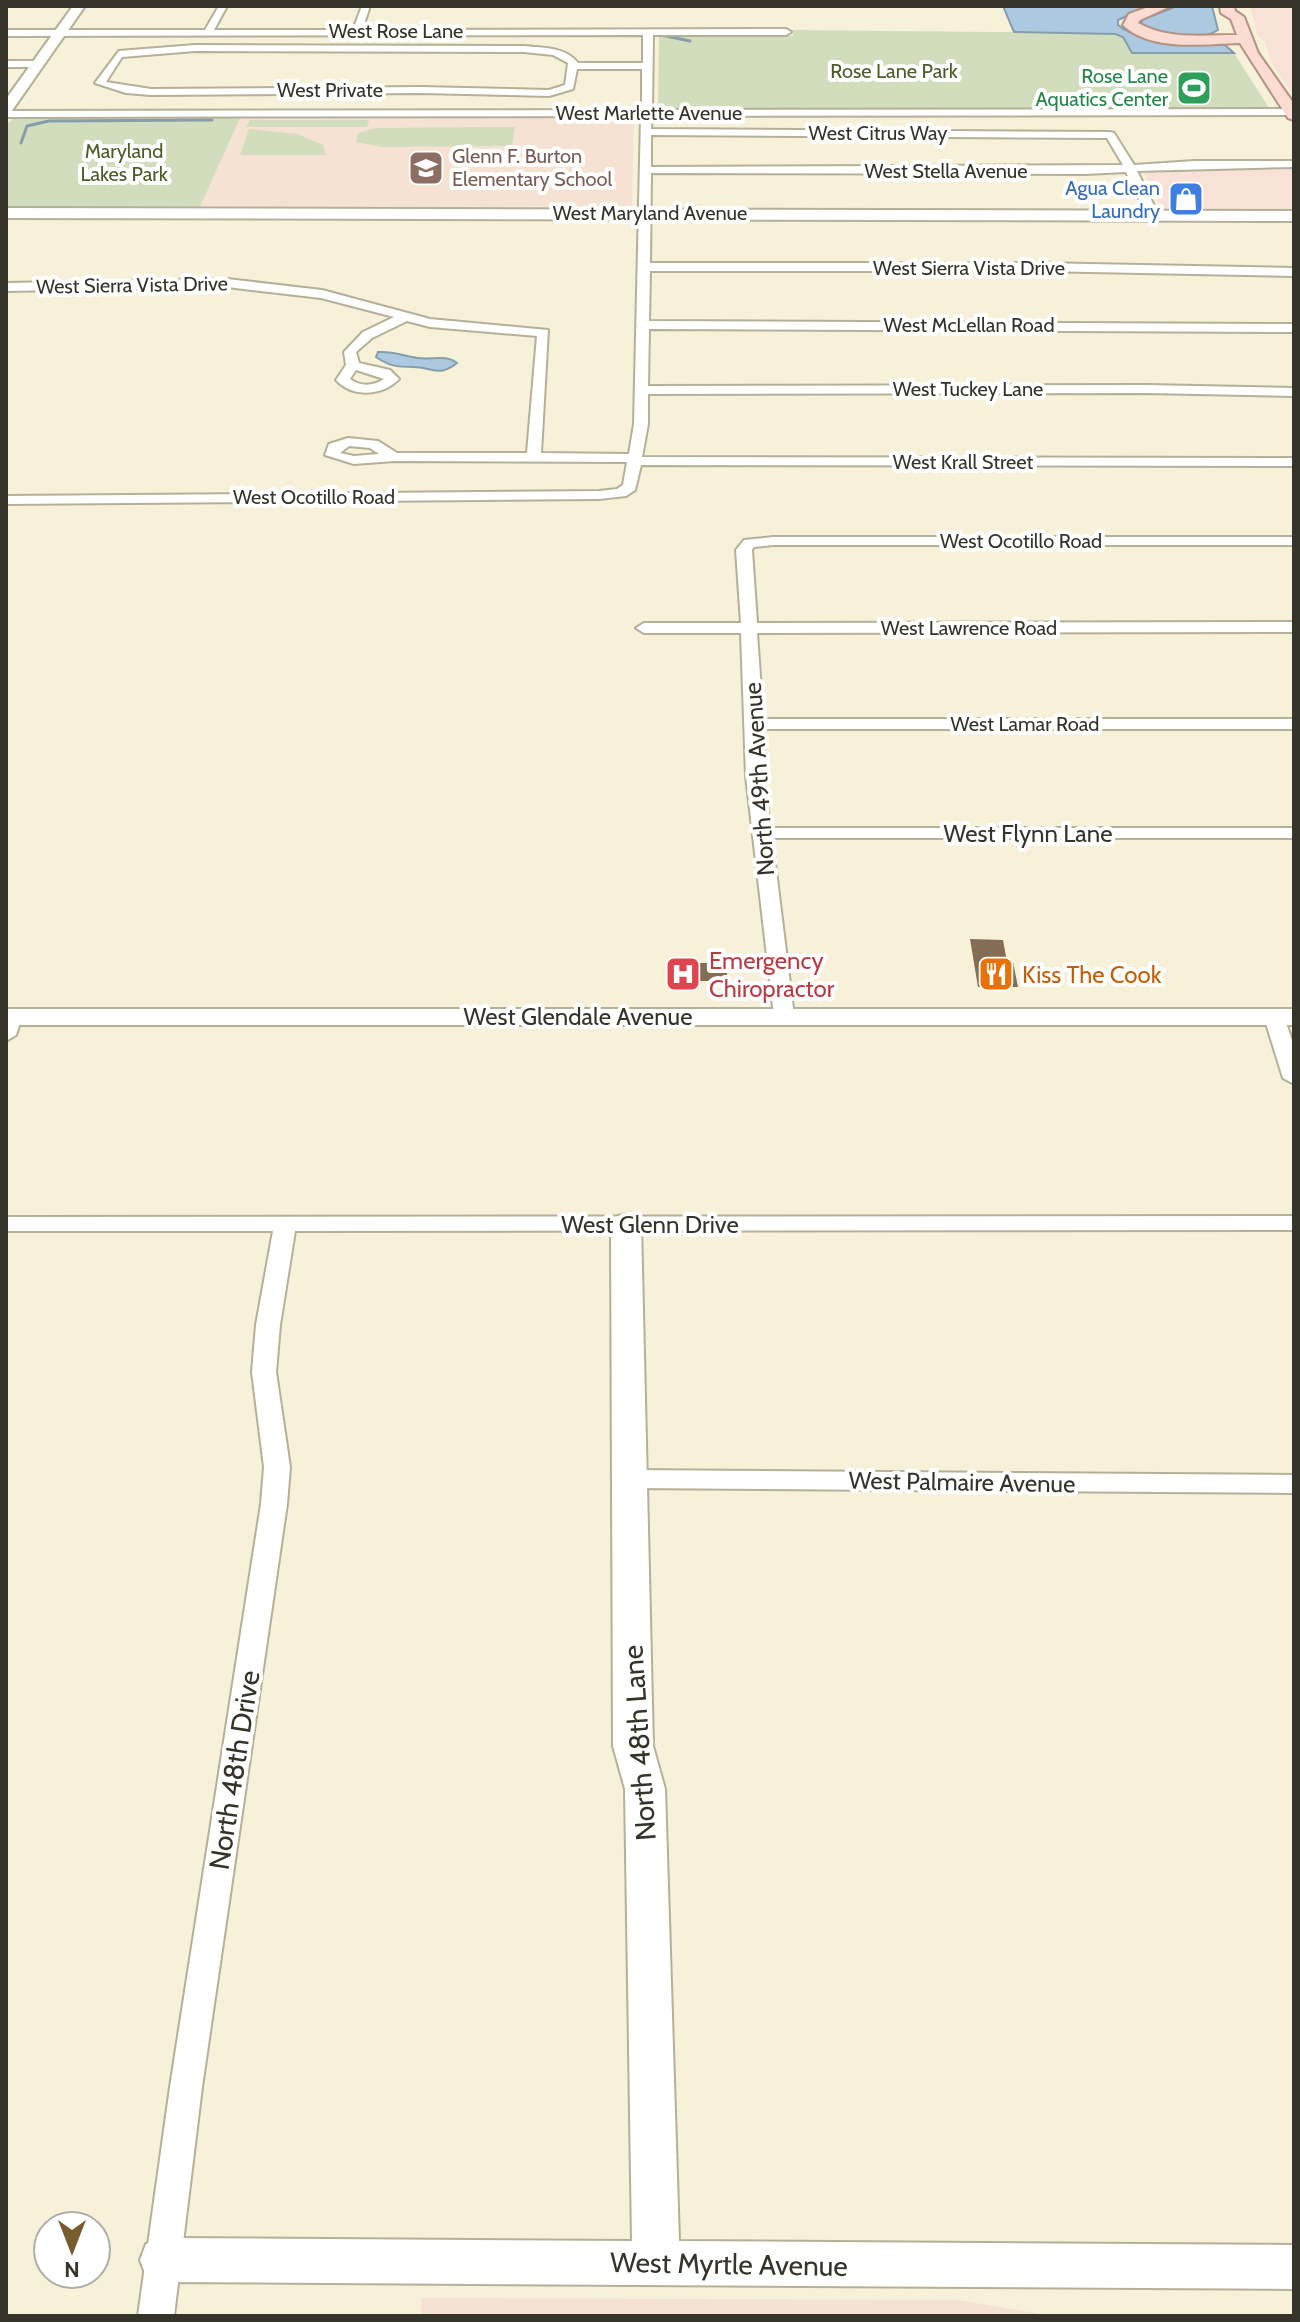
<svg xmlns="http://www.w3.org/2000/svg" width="1300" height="2322" viewBox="0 0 1300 2322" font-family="Cabin,sans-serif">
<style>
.commercial{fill:#f8e1d6}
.education{fill:#f6e2d3}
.green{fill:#d1ddbd}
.water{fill:#abcae1;stroke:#889daa;stroke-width:2}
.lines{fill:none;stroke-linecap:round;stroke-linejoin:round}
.stream{stroke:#889daa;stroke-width:3}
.building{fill:#836d54}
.street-casing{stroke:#b5b098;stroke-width:4}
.secondary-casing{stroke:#b5b098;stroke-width:4}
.primary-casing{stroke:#b59184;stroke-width:4}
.street{fill:#fff;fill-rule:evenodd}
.secondary{fill:#fff;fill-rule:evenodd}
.primary{fill:#fcdbd2;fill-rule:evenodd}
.labels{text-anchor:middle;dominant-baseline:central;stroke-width:8;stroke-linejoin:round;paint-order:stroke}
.far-street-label{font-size:20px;fill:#36342a;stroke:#fff}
.far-park-label{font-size:20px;fill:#4c5c2a;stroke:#fff}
.far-leisure-label{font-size:20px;fill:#27864d;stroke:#fff;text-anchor:end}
.far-education-label{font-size:20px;fill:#785e54;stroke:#fff;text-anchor:start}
.far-shop-label{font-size:20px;fill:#366cbe;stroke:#fff;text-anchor:end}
.street-label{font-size:24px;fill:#36342a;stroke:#fff}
.health-label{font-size:24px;fill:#be3a42;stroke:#fff;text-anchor:start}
.food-label{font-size:24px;fill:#c56008;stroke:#fff;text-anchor:start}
.near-street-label{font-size:28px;fill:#36342a;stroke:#fff}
</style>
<rect width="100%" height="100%" fill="#f6f1d8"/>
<g class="commercial">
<polygon points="1250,6 1294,6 1294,95 1272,64 1265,42 1258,36"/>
<polygon points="1197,168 1294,168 1294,210 1168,209 1161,207 1143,172"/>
</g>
<g class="education">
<polygon points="241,116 634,118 632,207 199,209"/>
<polygon points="422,2298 958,2300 1054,2316 421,2316"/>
</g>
<g class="green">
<polygon points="793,30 1103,33 1122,37 1133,53 1234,53 1269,108 668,109 658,107 659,35 793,36"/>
<polygon points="241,116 199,209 6,208 6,125 15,117"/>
<polygon points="250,120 369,120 367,127 246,127"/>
<polygon points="515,127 512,146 382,147 356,142 358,133 375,128"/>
<polygon points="249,129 297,134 323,145 326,155 240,155"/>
</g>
<g class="water">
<path d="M1003 6H1149L1118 20V25C1144 47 1193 39 1225 45L1234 53H1132L1123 37 1115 34 1014 32Z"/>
<path d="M1177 6H1212L1218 30C1200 42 1160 36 1142 25V20Z"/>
<path d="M378 352C393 351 404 356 418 358 432 360 446 354 457 363 438 378 433 367 413 367 397 367 389 366 376 357Z"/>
</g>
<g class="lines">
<g class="stream">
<polyline points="661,35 690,41"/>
<polyline points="21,143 27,126 49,121 212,120"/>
</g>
</g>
<g class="building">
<polygon points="970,939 1003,940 1007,962 1013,962 1018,987 978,987"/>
<rect x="692" y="963" width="35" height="18"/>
</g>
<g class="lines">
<defs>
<g id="street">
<path d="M219 6H227L214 30H353L362 6H370L362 30 786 29 791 32 786 35H653L652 110 1294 109 1292 115 652 116 651 129 1110 132 1114 133 1134 165 1195 161H1294V167L1137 171 1160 218 1154 221 1148 218 1126 172 1085 174 651 173 650 263H1037L1294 268V276L1037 271H650L649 321 1294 324V332L649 329 648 386 1146 385 1294 388V396L1146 393 648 394V424L642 457 1294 458V466L641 465 635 490 626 496 599 499 6 504V496L599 491 617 489 623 485 627 462 394 461 354 464 325 455 329 444 348 438 378 441 397 453H527L537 336 430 327 407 321 372 338 356 352 359 363 390 370 399 379C383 396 352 398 336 380L346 365 344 352 363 332 394 317 321 298 227 287 6 291V283L227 279 322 290 430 319 548 330 541 453 629 454 634 424 641 116 6 117V111L642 110V69H577L573 89 549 96 421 93 151 95 126 93 95 83 119 51 195 45 524 46C543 48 566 47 578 63H643V35L6 36V30H205ZM195 51 524 52 553 55 568 63 565 85 549 90 421 87 151 89 106 82 122 57ZM651 135 1107 138 1123 165 651 167ZM356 370 384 379C373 386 361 387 350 379ZM349 446 370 448 379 454 354 456 340 453Z"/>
<polygon points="6,61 39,61 44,64 39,67 6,67"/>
<polygon points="773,537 1294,537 1294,545 773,545 754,547 752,550 757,623 1294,622 1294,632 757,633 763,719 1294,719 1294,729 764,729 764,776 770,828 1294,828 1294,838 772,838 794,1016 784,1022 777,1020 774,1016 746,776 741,633 644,633 636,628 644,623 741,623 736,550 744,540"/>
<polygon points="12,1011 22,1017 16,1035 6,1041 6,1012"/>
<polygon points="1274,1011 1284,1017 1294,1046 1294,1084 1283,1078 1264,1017"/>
<polygon points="1294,1216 1294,1230 295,1231 280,1325 276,1372 290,1467 287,1504 202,2087 174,2316 138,2316 170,2087 261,1504 264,1467 252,1372 256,1325 273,1231 6,1231 6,1217"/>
<polygon points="630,1470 1294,1475 1294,1493 630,1488 621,1485 617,1479 621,1473"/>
</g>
<g id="secondary">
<polygon points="73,6 85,6 11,112 6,113 6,99"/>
<polygon points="6,208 1294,211 1294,221 6,218"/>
<rect x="6" y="1009" width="1288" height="16"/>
<polygon points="626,1214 637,1217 641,1224 653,1746 665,1789 679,2241 1294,2245 1294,2289 163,2282 146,2276 140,2260 146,2244 163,2238 632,2241 625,1789 613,1746 611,1224 615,1217"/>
</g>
<path id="primary" d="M1151 6H1171L1140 20 1138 23C1168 40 1203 35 1237 35L1231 19 1221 13 1220 6H1234L1235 11 1244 17 1258 53 1294 104V120L1288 118 1240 43C1204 44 1151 52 1123 25L1129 14Z"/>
</defs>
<use href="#street" class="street-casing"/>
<use href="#secondary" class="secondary-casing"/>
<use href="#primary" class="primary-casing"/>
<use href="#street" class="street"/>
<use href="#secondary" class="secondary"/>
<use href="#primary" class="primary"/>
</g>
<defs>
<symbol id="stadium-square" viewBox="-11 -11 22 22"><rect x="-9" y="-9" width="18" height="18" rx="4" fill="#2e9e5b" stroke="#fff"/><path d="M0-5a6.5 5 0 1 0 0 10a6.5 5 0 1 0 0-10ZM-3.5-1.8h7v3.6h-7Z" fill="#fff"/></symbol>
<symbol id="school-square" viewBox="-11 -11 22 22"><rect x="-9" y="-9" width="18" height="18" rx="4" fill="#8d6e63" stroke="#fff"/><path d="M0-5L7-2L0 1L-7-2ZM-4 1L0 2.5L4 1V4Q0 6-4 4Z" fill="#fff"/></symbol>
<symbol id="shop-square" viewBox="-11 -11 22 22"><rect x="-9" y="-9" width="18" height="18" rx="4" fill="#3f7fe0" stroke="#fff"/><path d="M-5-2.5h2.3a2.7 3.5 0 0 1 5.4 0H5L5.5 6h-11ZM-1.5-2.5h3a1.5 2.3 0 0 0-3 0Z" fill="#fff"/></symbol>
<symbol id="hospital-square" viewBox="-11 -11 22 22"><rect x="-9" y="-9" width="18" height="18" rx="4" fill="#e0444e" stroke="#fff"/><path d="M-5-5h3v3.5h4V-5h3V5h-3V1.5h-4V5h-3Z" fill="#fff"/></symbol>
<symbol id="restaurant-square" viewBox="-11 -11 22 22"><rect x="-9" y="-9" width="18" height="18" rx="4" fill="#e8710a" stroke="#fff"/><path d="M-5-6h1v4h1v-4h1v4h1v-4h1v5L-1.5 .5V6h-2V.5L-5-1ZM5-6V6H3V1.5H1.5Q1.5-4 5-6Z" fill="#fff"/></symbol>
</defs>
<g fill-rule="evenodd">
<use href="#stadium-square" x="1174" y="68" width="40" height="40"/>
<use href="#school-square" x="406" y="148" width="40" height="40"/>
<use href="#shop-square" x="1166" y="179" width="40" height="40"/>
<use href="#hospital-square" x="663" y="954" width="40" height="40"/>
<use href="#restaurant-square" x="976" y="954" width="40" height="40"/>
</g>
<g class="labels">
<g class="far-street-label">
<text x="396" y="31">West Rose Lane</text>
<text x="330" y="90">West Private</text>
<text x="649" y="113">West Marlette Avenue</text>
<text x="878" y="133">West Citrus Way</text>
<text x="946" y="171">West Stella Avenue</text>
<text x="650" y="213">West Maryland Avenue</text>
<text x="969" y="268">West Sierra Vista Drive</text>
<text transform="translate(132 285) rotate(-1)">West Sierra Vista Drive</text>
<text x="969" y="325">West McLellan Road</text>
<text x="968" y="389">West Tuckey Lane</text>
<text x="963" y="462">West Krall Street</text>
<text x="314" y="497">West Ocotillo Road</text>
<text x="1021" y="541">West Ocotillo Road</text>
<text x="969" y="628">West Lawrence Road</text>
<text x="1025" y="724">West Lamar Road</text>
</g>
<g class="far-park-label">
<text x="894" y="71">Rose Lane Park</text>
<text x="124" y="151">Maryland<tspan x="124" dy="23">Lakes Park</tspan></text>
</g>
<g class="far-leisure-label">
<text x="1168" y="76">Rose Lane<tspan x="1168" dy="23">Aquatics Center</tspan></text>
</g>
<g class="far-education-label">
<text x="452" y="156">Glenn F. Burton<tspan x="452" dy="23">Elementary School</tspan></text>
</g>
<g class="far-shop-label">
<text x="1160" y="188">Agua Clean<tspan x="1160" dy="23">Laundry</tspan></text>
</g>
<g class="street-label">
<text transform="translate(759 779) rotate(-94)">North 49th Avenue</text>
<text x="1028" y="833">West Flynn Lane</text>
<text x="578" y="1016">West Glendale Avenue</text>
<text x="650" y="1224">West Glenn Drive</text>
<text transform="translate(962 1482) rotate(1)">West Palmaire Avenue</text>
</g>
<g class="health-label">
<text x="709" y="960">Emergency<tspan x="709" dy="28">Chiropractor</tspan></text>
</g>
<g class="food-label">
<text x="1022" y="974">Kiss The Cook</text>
</g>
<g class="near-street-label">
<text transform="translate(639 1743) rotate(-94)">North 48th Lane</text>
<text transform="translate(234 1770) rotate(-81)">North 48th Drive</text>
<text transform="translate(729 2264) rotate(1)">West Myrtle Avenue</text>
</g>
</g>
<rect width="1300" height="2322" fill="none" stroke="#36342a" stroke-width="16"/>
<g transform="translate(72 2250) rotate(180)"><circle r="38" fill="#ffffff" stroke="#afaeaa" stroke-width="2"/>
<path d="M0-6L14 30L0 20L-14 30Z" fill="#785c2f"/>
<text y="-12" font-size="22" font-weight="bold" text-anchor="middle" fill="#36342a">N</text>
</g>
</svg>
